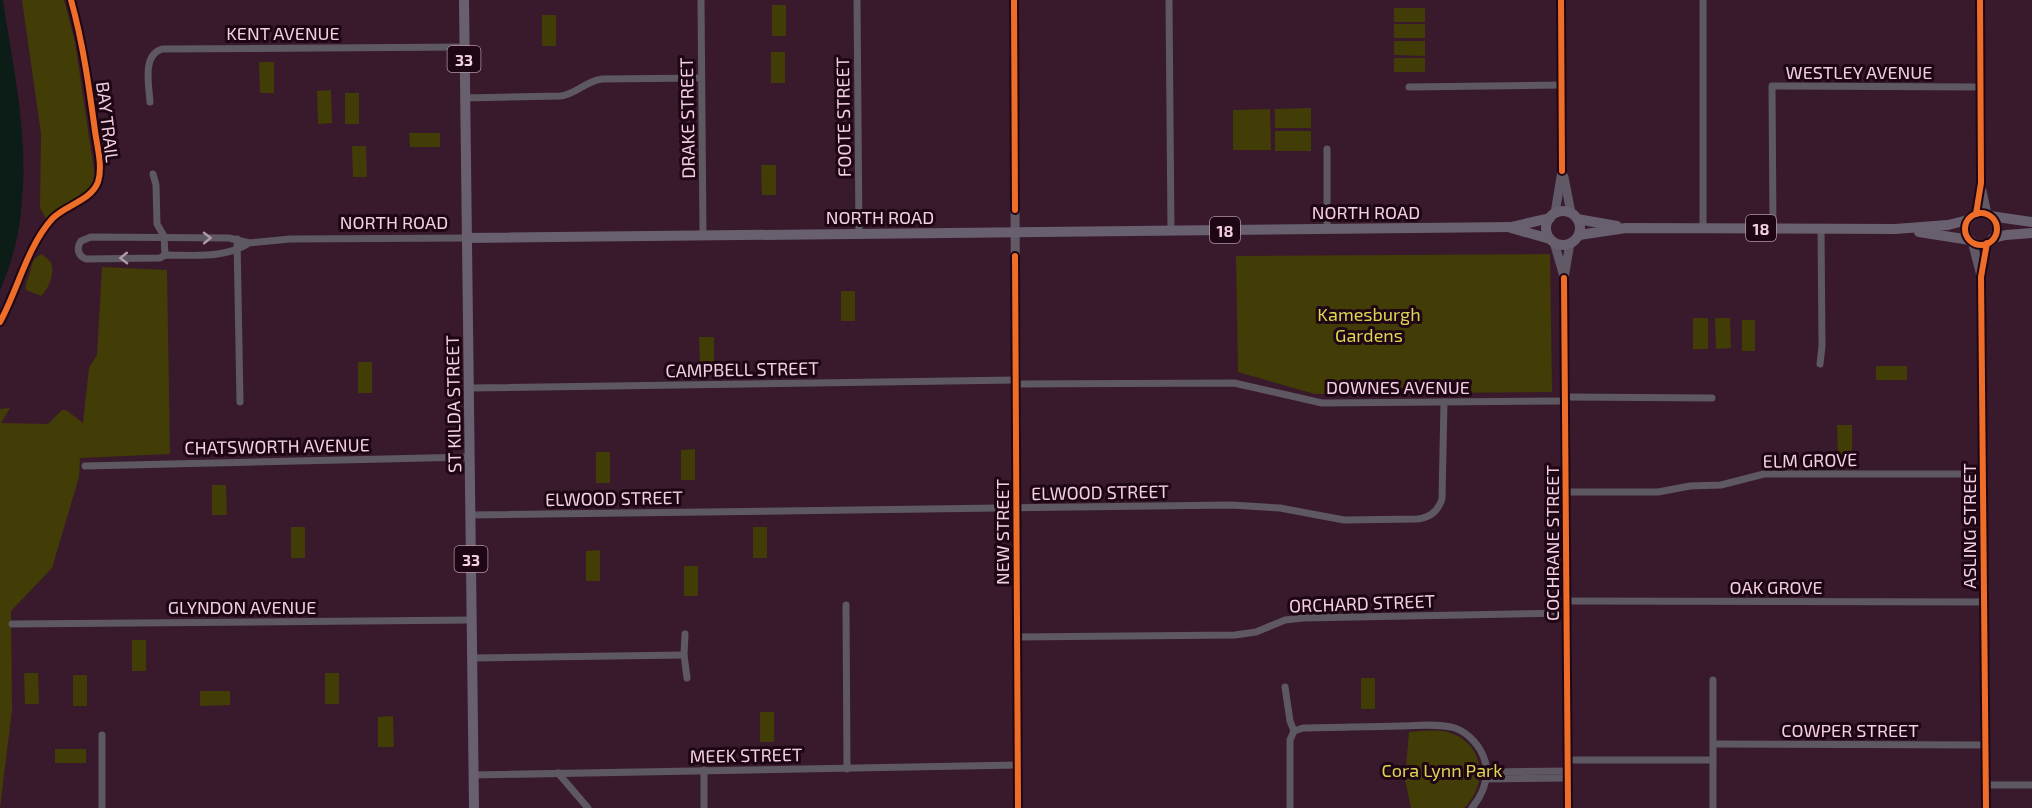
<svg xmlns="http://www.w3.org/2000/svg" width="2032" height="808" viewBox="0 0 2032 808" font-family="'Exo 2',sans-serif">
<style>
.green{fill:#423c06}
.water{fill:#0c1d17}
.pier{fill:#381a2c}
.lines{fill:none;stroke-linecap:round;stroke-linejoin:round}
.street{stroke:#5d5862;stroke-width:7}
.secondary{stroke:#615966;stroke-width:9}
.primary{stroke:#68606e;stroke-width:10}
.cycleway-casing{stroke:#1e0614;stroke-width:10}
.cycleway{stroke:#ee6e29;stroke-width:6}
.oneway{stroke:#b099a8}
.labels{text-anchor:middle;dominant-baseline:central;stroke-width:6;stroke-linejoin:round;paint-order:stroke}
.shield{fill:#1e0614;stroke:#b393a4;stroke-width:1.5}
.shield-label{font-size:16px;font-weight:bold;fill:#f3cfe2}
.street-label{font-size:18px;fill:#f3cfe2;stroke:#1e0614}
.park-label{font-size:18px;fill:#dfd753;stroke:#1e0614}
</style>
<rect width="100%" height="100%" fill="#381a2c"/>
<g class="green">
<polygon points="22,0 64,0 75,42 95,177 89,191 46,219 40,208 41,134"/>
<rect x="772" y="5" width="14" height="31"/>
<rect x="1394" y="8" width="31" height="14"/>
<rect x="542" y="15" width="14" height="31"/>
<rect x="1394" y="24" width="31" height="14"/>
<polygon points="1394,41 1425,41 1425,56 1394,55"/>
<rect x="771" y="52" width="14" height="31"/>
<rect x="1394" y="58" width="31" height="14"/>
<polygon points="274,62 274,93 260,93 259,62"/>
<polygon points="331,90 332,123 318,124 317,91"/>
<rect x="345" y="93" width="14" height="31"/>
<polygon points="1311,108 1311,128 1275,128 1275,109"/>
<polygon points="1270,109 1271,150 1233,150 1233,110"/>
<rect x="1275" y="131" width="36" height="20"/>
<polygon points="409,133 440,133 440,147 410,147"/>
<polygon points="352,146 366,146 367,177 353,177"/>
<polygon points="761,165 776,165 776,195 762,195"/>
<path d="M42 254C43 255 49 260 50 261 56 271 49 289 41 296L26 290C25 283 27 282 29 275 33 264 30 260 42 254Z"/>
<polygon points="1550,254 1552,392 1315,394 1238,372 1236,256"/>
<polygon points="102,267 167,270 170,454 80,458 79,477 52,568 11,611 12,710 0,808 0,409 10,408 1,423 48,424 62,410 66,410 83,423 89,368 97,355"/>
<rect x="841" y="291" width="14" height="30"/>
<rect x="1693" y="318" width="15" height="31"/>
<polygon points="1715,318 1730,318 1731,348 1716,349"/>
<rect x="1742" y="320" width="13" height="31"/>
<polygon points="699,337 714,337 714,367 700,368"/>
<rect x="358" y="362" width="14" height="31"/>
<rect x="1876" y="366" width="31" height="14"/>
<polygon points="1837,425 1852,425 1852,455 1838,456"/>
<polygon points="695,449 695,480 681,480 681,450"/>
<rect x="596" y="452" width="14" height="31"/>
<polygon points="212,485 226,485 227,515 212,515"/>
<rect x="291" y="527" width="14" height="31"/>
<rect x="753" y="527" width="14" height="31"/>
<polygon points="600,550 600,581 586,581 586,551"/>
<rect x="684" y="566" width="14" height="30"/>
<rect x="132" y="640" width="14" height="31"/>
<polygon points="24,673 38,673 39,704 25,704"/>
<rect x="325" y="673" width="14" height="31"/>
<rect x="73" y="675" width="14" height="31"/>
<rect x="1361" y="678" width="14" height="31"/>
<polygon points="200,691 230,691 230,705 200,706"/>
<rect x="760" y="712" width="14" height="30"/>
<polygon points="393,716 394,747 378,747 378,717"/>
<path d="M1409 732C1423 731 1439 729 1451 733 1485 745 1488 785 1464 808H1411L1405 780Z"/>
<rect x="55" y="749" width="31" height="14"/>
</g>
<path class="water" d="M0 0H3C18 96 42 197 0 290Z"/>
<polygon class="pier" points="3,0 6,0 26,124 27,174 23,227 13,266 3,291 0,293 13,258 20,226 24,174 23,124"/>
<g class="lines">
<g class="street">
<polyline points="701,0 703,235"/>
<polyline points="857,0 859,234"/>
<polyline points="1169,0 1171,231"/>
<polyline points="1703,0 1703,227"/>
<polyline points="1409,87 1562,85"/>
<path d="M465 98 561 96C576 94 586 81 602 79L701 78"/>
<path d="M150 102C149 85 142 55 162 49L464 47"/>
<polyline points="1327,149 1327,229"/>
<polyline points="153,174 156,185 157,224 164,236 165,255"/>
<polyline points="1773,228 1772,86 1980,87"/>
<polyline points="237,239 240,402"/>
<path d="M249 243C224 259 195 255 165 255L160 258 86 259C78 256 76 248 81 241L91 237 229 238 249 243 290 239 467 238"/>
<polyline points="1820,364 1822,346 1821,228"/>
<polyline points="1016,384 1234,383 1322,403 1566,401"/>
<polyline points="469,388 1016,380"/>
<polyline points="1566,397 1712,398"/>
<polyline points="85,466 470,457"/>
<polyline points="1567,492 1658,492 1690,486 1721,485 1764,474 1984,474"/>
<path d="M470 515 1231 505 1280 508 1344 520 1417 519C1430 518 1438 511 1442 499L1444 402"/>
<polyline points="1568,601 1985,602"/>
<polyline points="846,605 847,769"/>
<polyline points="12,624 472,620"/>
<polyline points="685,634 684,655 687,678"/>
<polyline points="1017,637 1235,635 1256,632 1285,620 1303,618 1567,613"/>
<polyline points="472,658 684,655"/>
<polyline points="1713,680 1713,808"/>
<polyline points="1285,687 1290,721 1294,731"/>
<polyline points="102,735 102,808"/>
<polyline points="1714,744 1986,745"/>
<polyline points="1568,760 1713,760"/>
<polyline points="704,770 704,808"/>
<polyline points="1487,772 1568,771"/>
<polyline points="558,773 588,808"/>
<polyline points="474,775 1018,765"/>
<polyline points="1486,779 1568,778"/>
<polyline points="1986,785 2032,785"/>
<path d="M1290 808V740L1294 731 1303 728C1335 727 1367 727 1400 726 1417 726 1438 723 1455 728 1469 733 1481 747 1485 761 1490 779 1483 794 1472 808"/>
</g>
<g class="secondary">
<polyline points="1014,0 1018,808"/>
<polyline points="1564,177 1571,213"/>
<polyline points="1982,191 1987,214"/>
<polyline points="1555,213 1562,171 1561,0"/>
<polyline points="1976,214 1981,183 1980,0"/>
<polyline points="1972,241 1980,272"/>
<polyline points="1554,242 1563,273"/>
<polyline points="1568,808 1564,278 1570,243"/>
<polyline points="1986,808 1981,277 1987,243"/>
</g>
<g class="primary">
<polyline points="464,0 474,808"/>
<circle cx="1563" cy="228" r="17"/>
<circle cx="1981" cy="229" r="16"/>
<polyline points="1990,216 2032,222"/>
<polyline points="1577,219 1617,226"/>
<polyline points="1511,228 1550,239"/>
<polyline points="1919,232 1970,240"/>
<polyline points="1579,235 1626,228 1895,229 1948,225 1968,220"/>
<polyline points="467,238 1511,227 1550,218"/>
<polyline points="1993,238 2006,235 2032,233"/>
</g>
<defs>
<g id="cycleway">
<polyline points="1014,0 1015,210"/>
<polyline points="1561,0 1562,171"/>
<circle cx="1981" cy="229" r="16"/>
<polyline points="1976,214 1981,183 1980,0"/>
<polyline points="1015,256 1018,808"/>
<polyline points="1564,278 1568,808"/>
<path d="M0 322C18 289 27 247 52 219 65 205 91 201 98 182 103 167 97 146 95 131 89 87 83 43 71 0"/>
<polyline points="1986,808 1981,277 1987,243"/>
</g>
</defs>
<use href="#cycleway" class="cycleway-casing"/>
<use href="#cycleway" class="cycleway"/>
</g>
<defs><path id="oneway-chevron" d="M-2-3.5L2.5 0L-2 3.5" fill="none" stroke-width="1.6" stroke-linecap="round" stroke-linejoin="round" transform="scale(1.5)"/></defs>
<g class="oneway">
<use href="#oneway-chevron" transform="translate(207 238) rotate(-1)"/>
<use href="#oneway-chevron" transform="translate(124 258) rotate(179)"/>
</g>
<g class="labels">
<g class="shield">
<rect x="447.5" y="46" width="33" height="26" rx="4.5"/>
<rect x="1746" y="215" width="30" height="26" rx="4.5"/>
<rect x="1210" y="217" width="30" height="26" rx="4.5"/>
<rect x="454.5" y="546" width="33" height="26" rx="4.5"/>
</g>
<g class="shield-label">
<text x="464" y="59">33</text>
<text x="1761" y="228">18</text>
<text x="1225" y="230">18</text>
<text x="471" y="559">33</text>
</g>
<g class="street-label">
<text x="283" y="33">KENT AVENUE</text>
<text x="1859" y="72">WESTLEY AVENUE</text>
<text transform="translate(843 117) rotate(-91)">FOOTE STREET</text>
<text transform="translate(687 118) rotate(-91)">DRAKE STREET</text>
<text transform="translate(108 122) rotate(83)">BAY TRAIL</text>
<text x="1366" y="212">NORTH ROAD</text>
<text x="880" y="217">NORTH ROAD</text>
<text x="394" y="222">NORTH ROAD</text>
<text transform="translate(742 369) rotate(-1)">CAMPBELL STREET</text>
<text x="1398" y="387">DOWNES AVENUE</text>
<text transform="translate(453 404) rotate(-91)">ST KILDA STREET</text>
<text transform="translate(277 446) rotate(-1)">CHATSWORTH AVENUE</text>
<text transform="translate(1810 460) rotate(-1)">ELM GROVE</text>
<text transform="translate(1100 492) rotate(-1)">ELWOOD STREET</text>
<text transform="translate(614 498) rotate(-1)">ELWOOD STREET</text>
<text transform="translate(1969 526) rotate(-90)">ASLING STREET</text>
<text transform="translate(1002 532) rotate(-90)">NEW STREET</text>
<text transform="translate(1552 543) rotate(-90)">COCHRANE STREET</text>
<text x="1776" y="587">OAK GROVE</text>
<text transform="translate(1362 603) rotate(-2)">ORCHARD STREET</text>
<text x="242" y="607">GLYNDON AVENUE</text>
<text x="1850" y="730">COWPER STREET</text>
<text transform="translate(746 755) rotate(-1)">MEEK STREET</text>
</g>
<g class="park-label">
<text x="1369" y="314">Kamesburgh<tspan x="1369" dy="21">Gardens</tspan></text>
<text x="1442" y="770">Cora Lynn Park</text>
</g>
</g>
</svg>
